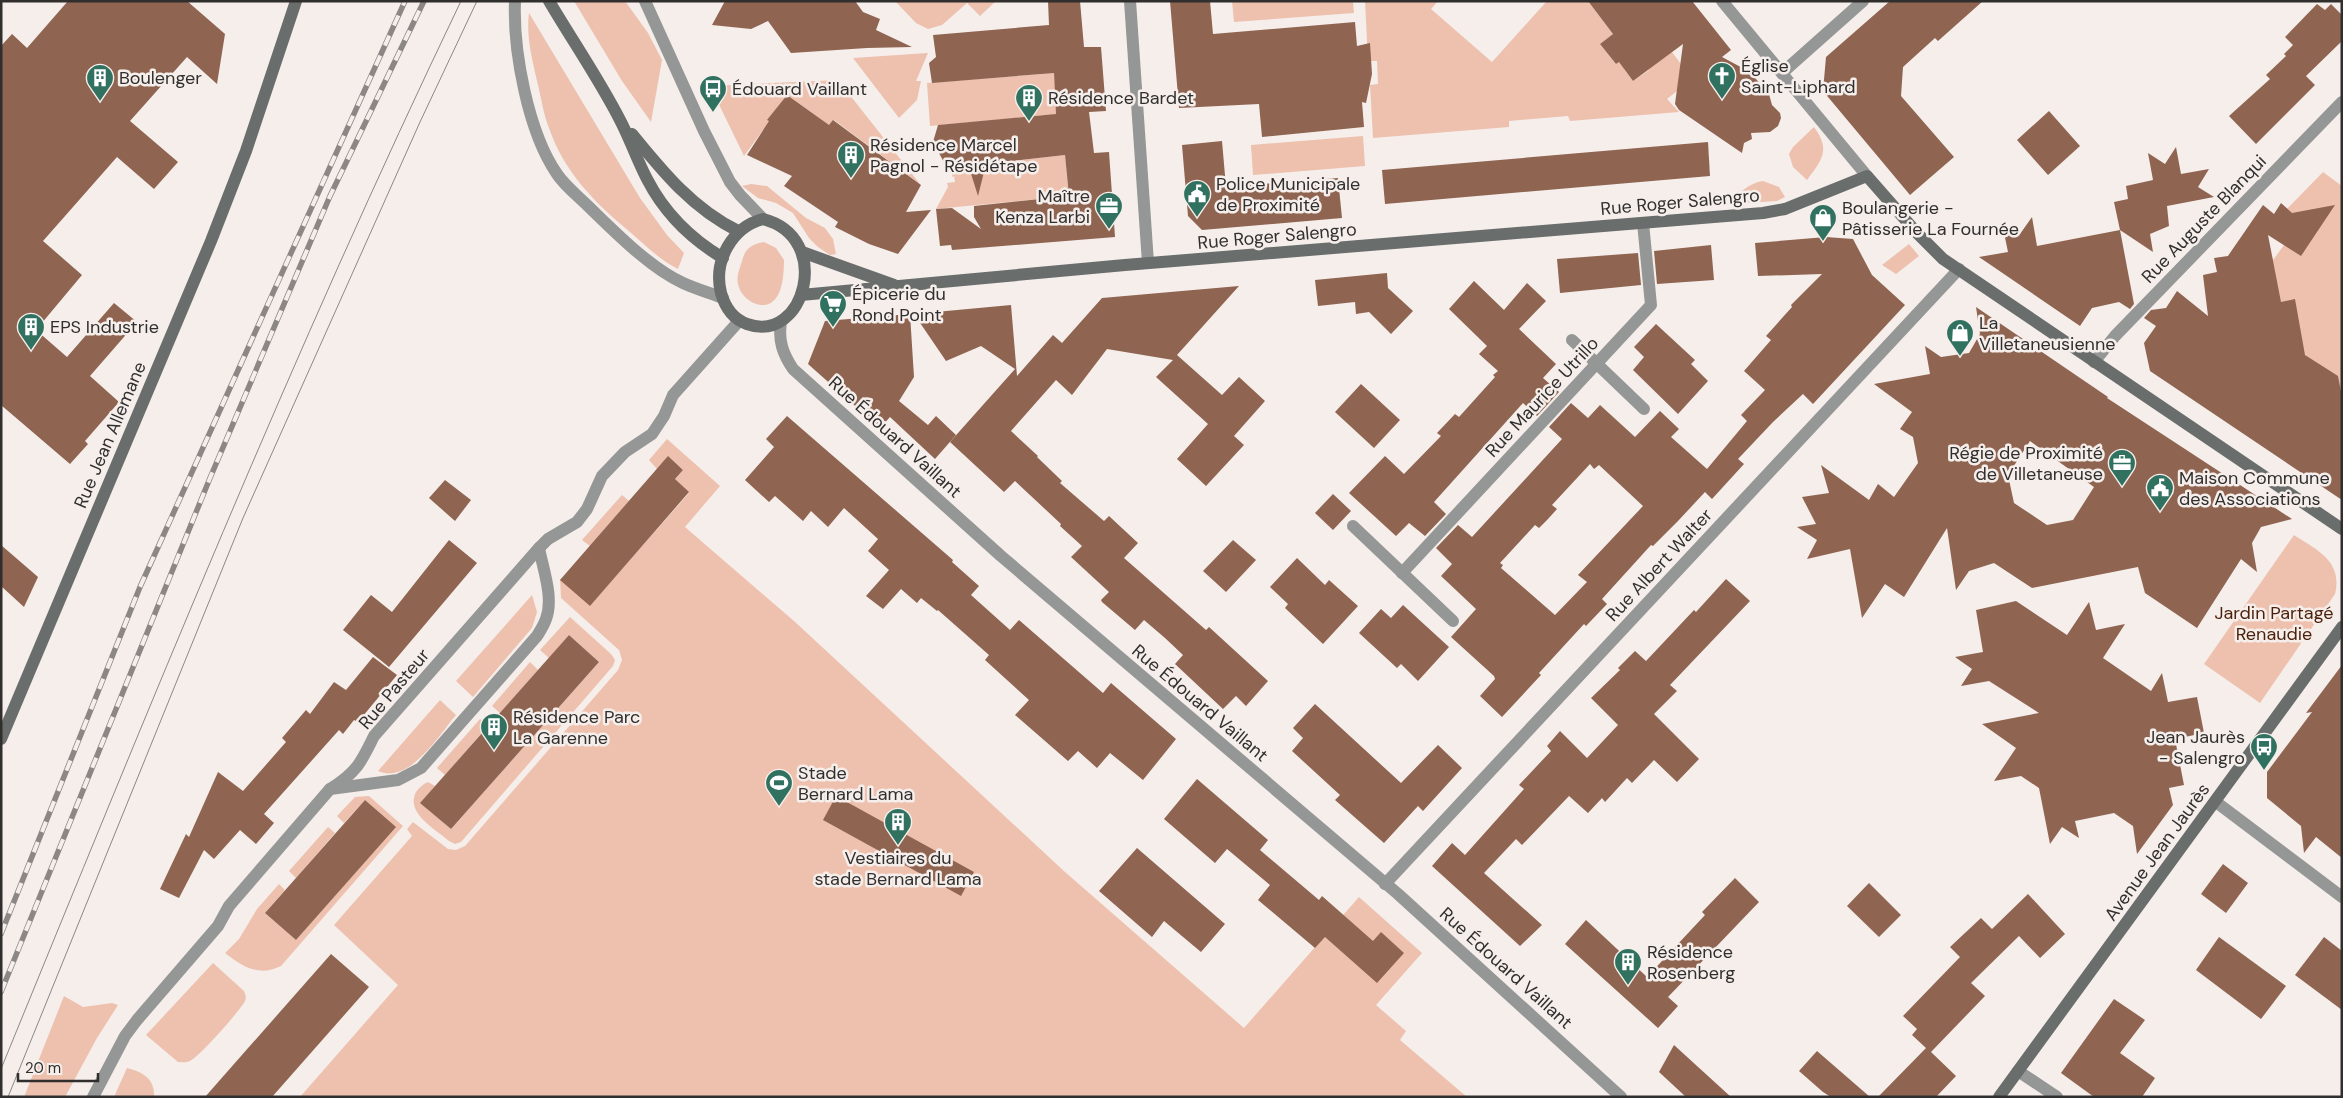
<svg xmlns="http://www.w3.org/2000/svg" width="2343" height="1098" viewBox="0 0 2343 1098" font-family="'DM Sans',sans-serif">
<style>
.green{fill:#eec1af}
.building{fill:#8f6451;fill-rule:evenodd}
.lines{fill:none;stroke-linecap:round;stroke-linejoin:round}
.lane{stroke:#949796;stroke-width:12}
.street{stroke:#949796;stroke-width:12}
.secondary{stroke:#696d6c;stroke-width:12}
.tram{stroke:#8c8785;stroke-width:1}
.rail-casing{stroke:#8c8785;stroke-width:5.5}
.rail{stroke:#f5eeeb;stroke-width:4;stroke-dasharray:11;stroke-linecap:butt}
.labels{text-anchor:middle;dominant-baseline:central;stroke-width:5;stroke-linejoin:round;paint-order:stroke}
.poi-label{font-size:18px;fill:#312f2e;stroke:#f5eeeb;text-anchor:start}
.street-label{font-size:18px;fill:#312f2e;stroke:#f5eeeb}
.park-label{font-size:18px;fill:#4b1f09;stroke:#f5eeeb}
</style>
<rect width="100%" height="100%" fill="#f5eeeb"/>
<g class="green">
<polygon points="574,1 625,1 648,33 662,60 651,122 622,81"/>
<polygon points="895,1 996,1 980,16 967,3 942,25 928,29 916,23"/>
<polygon points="1232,1 1353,1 1354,13 1234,22"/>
<polygon points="1365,1 1438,1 1431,9 1492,62 1547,1 1588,1 1613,34 1600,44 1616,64 1628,55 1633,62 1624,69 1633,81 1649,70 1646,66 1669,48 1692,79 1667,99 1679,112 1570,121 1568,116 1509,121 1509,127 1373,138 1370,85 1378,84 1377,61 1368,61"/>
<path d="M529 13 640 198 667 235 684 253 678 269C660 260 645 245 630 232 595 203 564 172 549 128 543 113 541 96 537 81 532 58 526 37 529 13Z"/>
<polygon points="928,53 916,81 921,81 917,100 899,118 853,58"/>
<polygon points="1054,69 1057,118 1046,115 930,126 927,83 1042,74"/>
<polygon points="838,80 920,184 834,120 827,128 820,119 787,95 768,120 773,123 763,130 744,156 710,86"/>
<path d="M1814 127C1831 150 1822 160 1807 180L1793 167 1789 154 1793 147Z"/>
<polygon points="1363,136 1365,166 1253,175 1251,145"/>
<polygon points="1065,155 1069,196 936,209 948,187 947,183 955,182 954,176 952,177 952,166 973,164 981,177 983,175 985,164"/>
<polygon points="2323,172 2342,186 2342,397 2283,388 2306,355 2289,344 2281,302 2228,256 2239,240 2267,234 2273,260 2284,245 2288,214 2286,210"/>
<path d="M1763 181 1779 187 1785 197 1777 201 1730 204C1738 193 1749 183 1763 181Z"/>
<polygon points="751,184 767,186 806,218 825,228 833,239 836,254 830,255 818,247 809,238 793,213 776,203 758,198 742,186"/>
<path d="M764 242 776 248 784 260C784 271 783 290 776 298 764 314 741 300 738 284 736 276 740 268 742 261 745 249 751 244 764 242Z"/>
<polygon points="1909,244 1919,256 1896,274 1882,265"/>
<polygon points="667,439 720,486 685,527 794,621 1065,872 1244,1028 1359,897 1422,953 1376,1005 1406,1031 1400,1040 1467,1097 300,1097 398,985 334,925 412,836 407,829 413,822 448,849 456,850 465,846 618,670 622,660 619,650 561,598 560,579 590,605 689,493 675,479 683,470 669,457 657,469 649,460"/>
<polygon points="622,495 629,501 590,546 582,540"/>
<path d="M2294 535C2317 550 2343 561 2335 594L2260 703 2204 664Z"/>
<polygon points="532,595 537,612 532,628 473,697 456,681"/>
<path d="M570 617 611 654 615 660 613 666 461 842 455 844 449 841C435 829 405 813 416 792 419 788 423 784 428 782L435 786 421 803 451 829 599 662 569 635 549 658 540 650Z"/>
<polygon points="530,662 538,670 500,713 492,706"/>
<path d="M440 700 456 715C439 735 409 785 378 771Z"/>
<polygon points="480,719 488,726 445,775 437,768"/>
<path d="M369 796 403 826 281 966C259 977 243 967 225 953L239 939 257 909 279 884 285 890 265 913 296 940 395 827 365 800 344 823 337 816 355 797Z"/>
<polygon points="328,827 335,833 296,878 289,871"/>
<path d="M213 963 244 991 246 997 245 1001C239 1012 200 1056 190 1061 186 1063 182 1062 178 1062L146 1035Z"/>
<polygon points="64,996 83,1007 112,1003 118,1005 97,1038 65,1097 24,1097"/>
<path d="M127 1068C143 1072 155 1079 154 1097H114Z"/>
</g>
<g class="building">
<polygon points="68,1 187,1 225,34 217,84 187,57 130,121 178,162 154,189 117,157 43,241 82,275 36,330 67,357 114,303 137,322 90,376 119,402 85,441 88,444 70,464 1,405 1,46 12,34 27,48"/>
<polygon points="725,1 855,1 863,12 880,19 876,30 912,47 867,48 791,53 768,21 751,29 712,25"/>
<polygon points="1048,1 1080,1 1084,47 1101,47 1106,111 1089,112 1094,153 1109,152 1115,237 952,250 951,245 940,246 936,209 952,208 981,229 974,217 974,206 1069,196 1065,155 986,164 978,196 968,164 946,166 933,142 938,125 1056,114 1054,73 932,83 929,63 936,57 933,35 1049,25"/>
<polygon points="1170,1 1210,1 1213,34 1355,22 1357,46 1370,43 1372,74 1366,103 1362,102 1364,127 1262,137 1259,104 1179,108"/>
<polygon points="1588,1 1692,1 1731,50 1722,57 1750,72 1769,94 1772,105 1780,113 1781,118 1778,126 1770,132 1751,133 1752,139 1744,143 1742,153 1679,110 1675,104 1683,44 1633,81 1619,62 1616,64 1600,44 1613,34"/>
<polygon points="1890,1 1983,1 1938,41 1935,38 1903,67 1901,96 1954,157 1910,195 1823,91 1826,57"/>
<polygon points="2317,4 2325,10 2331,4 2342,15 2342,41 2306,76 2315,85 2256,144 2229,116 2270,79 2266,75 2286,56 2284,54 2293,45 2285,37"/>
<polygon points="787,95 829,125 833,120 921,185 906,212 931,210 898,254 869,244 835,227 838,222 784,186 792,176 747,155 769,121 767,120"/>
<polygon points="2049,111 2080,146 2048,175 2017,140"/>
<polygon points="1222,141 1226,187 1338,178 1342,218 1202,230 1188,216 1182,145"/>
<polygon points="1708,142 1710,176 1385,204 1382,170"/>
<polygon points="2176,147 2181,174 2209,169 2198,187 2214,197 2167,206 2169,226 2150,234 2153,252 2120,230 2134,304 2130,309 2119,302 2092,308 2080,326 1979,257 2008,252 2002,223 2020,234 2032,217 2037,246 2120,230 2114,202 2128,199 2126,186 2153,180 2148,153 2165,164"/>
<polygon points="2281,203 2292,213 2335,205 2301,256 2268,235 2281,302 2295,299 2305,355 2338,376 2342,397 2342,500 2150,371 2144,343 2156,326 2144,318 2151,310 2166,308 2177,291 2208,316 2203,275 2217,272 2214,258 2228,256 2263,205 2274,214"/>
<path d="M1826 237 1853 239 1872 275 1905 305 1813 404 1803 394 1773 422 1738 459 1744 464 1712 499 1705 492 1678 521 1653 546 1651 545 1602 599 1607 604 1586 626 1584 624 1539 673 1541 675 1502 717 1480 696 1495 679 1494 676 1451 637 1476 609 1441 576 1452 564 1436 548 1458 525 1472 537 1562 439 1549 427 1571 403 1588 418 1600 405 1635 437 1660 411 1679 429 1671 437 1707 469 1747 421 1741 415 1765 390 1744 371 1771 340 1766 336 1792 307 1791 305 1822 274 1758 276 1755 243ZM1590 464 1594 469 1599 465 1643 506 1578 575 1587 582 1555 615 1501 568 1503 565 1500 563 1535 525 1539 528 1548 519 1557 509 1552 505Z"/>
<polygon points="1711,245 1714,280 1657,284 1654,251"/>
<polygon points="1638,253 1641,285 1560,293 1557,259"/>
<polygon points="1387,273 1388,288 1413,311 1391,334 1369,312 1356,314 1355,302 1318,306 1315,280"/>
<polygon points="1474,281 1504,310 1527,283 1546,301 1519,329 1556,364 1543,378 1559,392 1537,416 1523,403 1434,502 1446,514 1425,536 1409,523 1396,536 1349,493 1385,456 1404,474 1441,436 1437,433 1455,414 1459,417 1495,377 1493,375 1498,371 1479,354 1487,346 1449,309"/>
<polygon points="1239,286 1177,355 1222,395 1239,377 1265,401 1234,436 1244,445 1206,486 1177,459 1208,424 1156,377 1173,360 1107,349 1072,395 1056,380 1011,431 1038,456 1037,457 1062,481 1060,483 1104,521 1109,516 1138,543 1124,558 1206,630 1209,627 1268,681 1246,706 1236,696 1223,709 1175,664 1183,655 1165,638 1144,620 1135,630 1102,602 1101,600 1109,592 1071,557 1082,546 1060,526 1061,524 1015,481 1004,492 950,442 1015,369 981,346 946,361 914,314 1011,305 1017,376 1053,335 1062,343 1102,298"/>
<path d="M1976 307 2108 397 2107 398 2292 519 2261 527 2252 543 2257 572 2241 559 2197 628 2145 593 2138 567 2032 588 1994 563 1969 571 1956 590 1947 528 1904 597 1885 584 1862 618 1850 549 1807 559 1817 540 1797 527 1816 524 1802 497 1829 493 1821 465 1869 500 1878 484 1894 497 1918 463 1913 437 1900 429 1912 412 1874 384 1930 374 1925 346 1941 357 1969 353 1980 334ZM2030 441 2094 487 2073 520 2047 525 2014 503 2008 475Z"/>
<polygon points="910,314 914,377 899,401 928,425 936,416 956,435 935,459 890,417 880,428 808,364 825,321"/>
<polygon points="1656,324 1695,360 1691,364 1708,381 1678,414 1633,370 1644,357 1634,347"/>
<polygon points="1361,384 1400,420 1374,448 1335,412"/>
<polygon points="787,416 953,560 952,562 979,586 971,595 1010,630 1019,620 1103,693 1111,683 1176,739 1143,780 1110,753 1097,768 1078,751 1068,761 1015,715 1029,700 985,660 989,655 938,610 937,611 921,598 917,603 901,589 883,609 866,596 889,570 868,551 878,539 844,508 828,527 811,511 803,521 775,496 769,502 745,480 774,447 766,439"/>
<polygon points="668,456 683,470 675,479 689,492 590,606 560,580"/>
<polygon points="445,480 471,500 455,521 429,498"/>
<polygon points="1333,494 1351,511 1333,530 1315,513"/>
<polygon points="449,540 477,563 389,667 343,630 371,595 392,612"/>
<polygon points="1233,540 1256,560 1226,592 1203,571"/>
<polygon points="1,545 38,577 24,607 1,586"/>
<polygon points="1297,558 1325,585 1329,580 1358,606 1323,644 1285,608 1288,604 1270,587"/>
<polygon points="1726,579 1750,601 1670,685 1677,691 1654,714 1699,759 1677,782 1654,760 1632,783 1627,778 1605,802 1602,798 1588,813 1569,796 1522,845 1516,839 1484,873 1542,925 1520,946 1432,866 1452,843 1465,855 1524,789 1519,785 1551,751 1547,746 1560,731 1587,758 1618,725 1591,698 1620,670 1618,668 1635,651 1646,661 1694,610 1696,612"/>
<polygon points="2016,601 2067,635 2089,602 2096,630 2125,624 2103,658 2151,691 2162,673 2168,702 2197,697 2204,733 2175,739 2184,785 2169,788 2173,805 2137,854 2133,826 2114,813 2075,821 2079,838 2062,827 2050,844 2039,788 2021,776 1994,781 2016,748 1982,724 2039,713 1989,681 1961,686 1972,669 1955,657 1983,652 1976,610"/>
<polygon points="1403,605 1449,647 1418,681 1401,664 1397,668 1359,633 1381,609 1391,618"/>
<polygon points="569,635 599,662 451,829 420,803"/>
<polygon points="373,657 397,675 358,722 354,720 343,734 339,730 264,814 274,823 256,844 240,830 214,859 204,850 179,898 160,889 186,834 189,837 218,772 243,791 286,742 282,738 306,710 310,714 334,682 346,690"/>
<polygon points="2342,665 2342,858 2316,837 2304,853 2301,826 2267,798 2267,772 2312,712 2306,713"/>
<polygon points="1315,704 1401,783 1438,745 1462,768 1423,811 1418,806 1384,843 1335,800 1340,795 1292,751 1303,738 1293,728"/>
<polygon points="1197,779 1268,840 1260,850 1319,900 1322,896 1373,941 1381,932 1404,953 1377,983 1325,937 1315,948 1258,900 1270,885 1227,849 1215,863 1164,819"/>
<polygon points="836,796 974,872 961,896 823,820"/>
<polygon points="365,800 396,827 296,940 265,913"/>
<polygon points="1137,848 1225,924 1201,952 1164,921 1152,937 1099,891"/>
<polygon points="2223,864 2248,883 2226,913 2201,894"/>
<polygon points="1735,878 1759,902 1668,997 1678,1006 1658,1028 1565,944 1586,920 1647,977 1705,915 1702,912"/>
<polygon points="1869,883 1901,915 1879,937 1847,906"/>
<polygon points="2028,894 2065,934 2040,958 2019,936 1971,983 1985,996 1931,1052 1956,1076 1936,1097 1878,1097 1926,1048 1912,1035 1917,1029 1903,1016 1960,957 1950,947 1981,918 1992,929"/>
<polygon points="2219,937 2286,986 2261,1019 2196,970"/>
<polygon points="2324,937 2342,951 2342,1010 2295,975"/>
<polygon points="331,954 369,987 272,1097 205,1097"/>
<polygon points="2114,999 2145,1020 2120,1053 2155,1078 2142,1097 2094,1097 2061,1073"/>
<polygon points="1674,1045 1731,1097 1686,1097 1659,1072"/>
<polygon points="1817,1051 1870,1097 1831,1097 1823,1092 1799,1071"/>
</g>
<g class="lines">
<g class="lane">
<polyline points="1782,73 1863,1"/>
<polyline points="1572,340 1644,409"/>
<polyline points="1353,526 1453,621"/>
<polyline points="1402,573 1651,305 1643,223"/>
<path d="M330 789 398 780 421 768 537 636C540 631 544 625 546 619 554 598 543 569 539 548"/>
<polyline points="2216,802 2342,897"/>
<polyline points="2018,1071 2057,1097"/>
</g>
<g class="street">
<path d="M515 1C513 51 528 132 557 174 565 186 578 196 588 206 615 232 650 268 683 283 696 289 710 293 723 298"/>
<polyline points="645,1 704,131 730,182 740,195 763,219"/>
<polyline points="1130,1 1148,263"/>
<polyline points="1722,1 1867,176"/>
<path d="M781 322C778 341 783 354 793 369L1001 556 1398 894 1621 1097"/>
<polyline points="2094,362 2115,336 2342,102"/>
<polyline points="1385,884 1959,269"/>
<path d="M93 1097 125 1036 137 1020 218 926 229 906 330 789C356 773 361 763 374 736L539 548 548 539 577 522 587 509 602 476 625 452 652 434 664 416 673 395 739 321"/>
</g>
<g class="secondary">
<path d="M549 1C572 40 599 79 620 120 630 139 637 160 647 179 664 212 691 239 723 258"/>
<path d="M632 134C663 172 693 209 738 231"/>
<path d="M763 219C834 237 805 345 747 324 733 319 725 307 721 293 713 261 732 227 763 219Z"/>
<polyline points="802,252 894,285"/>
<polyline points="801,295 1125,265 1763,213 1785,209 1867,176 1917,233 1943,259 2342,529"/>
<polyline points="1,739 211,241 246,151 296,1"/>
<polyline points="1999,1097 2342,627"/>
</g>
<g class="tram">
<path d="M1 1069C148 710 293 351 461 1"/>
<polyline points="8,1097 243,518 420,122 477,1"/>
</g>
<defs>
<g id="rail">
<polyline points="1,934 140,587 405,1"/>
<polyline points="1,992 210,478 330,196 424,1"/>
</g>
</defs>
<use href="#rail" class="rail-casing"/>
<use href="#rail" class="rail"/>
</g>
<defs>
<symbol id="church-pin" viewBox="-11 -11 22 30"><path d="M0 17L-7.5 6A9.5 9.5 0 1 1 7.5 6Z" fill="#317160" stroke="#f5eeeb"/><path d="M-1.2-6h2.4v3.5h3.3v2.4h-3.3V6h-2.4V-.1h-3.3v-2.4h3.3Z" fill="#fff"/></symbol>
<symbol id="building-pin" viewBox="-11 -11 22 30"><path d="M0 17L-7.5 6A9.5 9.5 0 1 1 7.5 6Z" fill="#317160" stroke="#f5eeeb"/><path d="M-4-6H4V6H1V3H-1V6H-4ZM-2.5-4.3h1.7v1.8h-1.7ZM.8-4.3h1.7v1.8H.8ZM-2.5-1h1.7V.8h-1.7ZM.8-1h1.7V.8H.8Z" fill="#fff"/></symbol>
<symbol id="bus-pin" viewBox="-11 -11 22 30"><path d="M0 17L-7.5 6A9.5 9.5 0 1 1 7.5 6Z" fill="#317160" stroke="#f5eeeb"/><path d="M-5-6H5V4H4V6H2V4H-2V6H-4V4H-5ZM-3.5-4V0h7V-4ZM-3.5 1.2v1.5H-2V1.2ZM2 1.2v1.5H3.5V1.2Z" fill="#fff"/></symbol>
<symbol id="civic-pin" viewBox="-11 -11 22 30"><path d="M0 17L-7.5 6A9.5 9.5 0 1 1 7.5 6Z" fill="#317160" stroke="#f5eeeb"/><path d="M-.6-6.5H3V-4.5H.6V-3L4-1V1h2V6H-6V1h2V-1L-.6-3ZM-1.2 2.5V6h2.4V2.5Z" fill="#fff"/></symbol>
<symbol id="office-pin" viewBox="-11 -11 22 30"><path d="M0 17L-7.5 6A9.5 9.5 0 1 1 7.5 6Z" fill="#317160" stroke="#f5eeeb"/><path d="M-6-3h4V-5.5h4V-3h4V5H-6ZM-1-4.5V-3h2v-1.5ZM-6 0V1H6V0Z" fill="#fff"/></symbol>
<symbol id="shop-pin" viewBox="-11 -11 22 30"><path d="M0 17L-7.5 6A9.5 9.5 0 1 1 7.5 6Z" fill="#317160" stroke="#f5eeeb"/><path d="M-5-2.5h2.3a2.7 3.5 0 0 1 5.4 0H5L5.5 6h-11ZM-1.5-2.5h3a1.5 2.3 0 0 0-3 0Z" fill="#fff"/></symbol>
<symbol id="supermarket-pin" viewBox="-11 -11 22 30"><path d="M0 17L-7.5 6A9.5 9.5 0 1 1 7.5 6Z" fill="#317160" stroke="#f5eeeb"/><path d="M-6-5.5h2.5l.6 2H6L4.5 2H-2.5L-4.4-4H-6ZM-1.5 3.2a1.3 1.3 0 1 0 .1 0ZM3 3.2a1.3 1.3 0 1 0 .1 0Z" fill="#fff"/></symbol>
<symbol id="stadium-pin" viewBox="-11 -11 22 30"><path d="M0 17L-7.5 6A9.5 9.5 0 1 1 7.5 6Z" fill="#317160" stroke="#f5eeeb"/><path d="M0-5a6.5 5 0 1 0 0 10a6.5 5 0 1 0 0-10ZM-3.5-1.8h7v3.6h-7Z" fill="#fff"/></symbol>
</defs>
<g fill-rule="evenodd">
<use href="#church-pin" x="1706" y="60" width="32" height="43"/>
<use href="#building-pin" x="84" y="62" width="32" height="43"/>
<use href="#bus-pin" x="697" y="73" width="32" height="43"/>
<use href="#building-pin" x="1013" y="82" width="32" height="43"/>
<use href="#building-pin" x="835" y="139" width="32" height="43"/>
<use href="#civic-pin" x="1181" y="178" width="32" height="43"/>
<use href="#office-pin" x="1093" y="190" width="32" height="43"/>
<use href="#shop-pin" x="1807" y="202" width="32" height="43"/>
<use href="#supermarket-pin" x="817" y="288" width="32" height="43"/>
<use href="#building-pin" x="15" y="311" width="32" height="43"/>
<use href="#shop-pin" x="1944" y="317" width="32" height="43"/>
<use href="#office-pin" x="2106" y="447" width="32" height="43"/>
<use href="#civic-pin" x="2144" y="472" width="32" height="43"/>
<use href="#building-pin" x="478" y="711" width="32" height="43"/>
<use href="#bus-pin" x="2248" y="731" width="32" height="43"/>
<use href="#stadium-pin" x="763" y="767" width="32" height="43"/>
<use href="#building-pin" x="882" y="806" width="32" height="43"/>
<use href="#building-pin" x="1612" y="946" width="32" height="43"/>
</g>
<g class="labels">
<g class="poi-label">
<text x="1741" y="66">Église<tspan x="1741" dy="21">Saint-Liphard</tspan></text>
<text x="119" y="78">Boulenger</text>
<text x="732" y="89">Édouard Vaillant</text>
<text x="1048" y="98">Résidence Bardet</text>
<text x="870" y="145">Résidence Marcel<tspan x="870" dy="21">Pagnol - Résidétape</tspan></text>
<text x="1216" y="184">Police Municipale<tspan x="1216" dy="21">de Proximité</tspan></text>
<text x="1090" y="196" text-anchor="end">Maître<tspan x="1090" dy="21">Kenza Larbi</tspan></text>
<text x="1842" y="208">Boulangerie -<tspan x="1842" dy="21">Pâtisserie La Fournée</tspan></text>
<text x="852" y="294">Épicerie du<tspan x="852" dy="21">Rond Point</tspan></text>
<text x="1979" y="323">La<tspan x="1979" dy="21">Villetaneusienne</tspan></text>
<text x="50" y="327">EPS Industrie</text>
<text x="2103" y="453" text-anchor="end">Régie de Proximité<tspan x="2103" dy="21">de Villetaneuse</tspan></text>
<text x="2179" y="478">Maison Commune<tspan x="2179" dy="21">des Associations</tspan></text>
<text x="513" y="717">Résidence Parc<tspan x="513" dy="21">La Garenne</tspan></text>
<text x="2245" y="737" text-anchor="end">Jean Jaurès<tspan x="2245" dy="21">- Salengro</tspan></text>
<text x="798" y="773">Stade<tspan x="798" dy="21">Bernard Lama</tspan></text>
<text x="898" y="858" text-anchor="middle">Vestiaires du<tspan x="898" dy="21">stade Bernard Lama</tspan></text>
<text x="1647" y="952">Résidence<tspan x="1647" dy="21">Rosenberg</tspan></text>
</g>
<g class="street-label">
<text transform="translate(1680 202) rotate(-5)">Rue Roger Salengro</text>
<text transform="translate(2204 219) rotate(-46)">Rue Auguste Blanqui</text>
<text transform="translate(1277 236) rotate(-5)">Rue Roger Salengro</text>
<text transform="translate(1542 397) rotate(-47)">Rue Maurice Utrillo</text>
<text transform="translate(110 435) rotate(-67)">Rue Jean Allemane</text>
<text transform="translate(895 437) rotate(42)">Rue Édouard Vaillant</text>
<text transform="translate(1659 565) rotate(-47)">Rue Albert Walter</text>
<text transform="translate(394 689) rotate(-50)">Rue Pasteur</text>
<text transform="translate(1200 703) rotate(40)">Rue Édouard Vaillant</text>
<text transform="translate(2157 852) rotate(-54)">Avenue Jean Jaurès</text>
<text transform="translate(1506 968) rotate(42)">Rue Édouard Vaillant</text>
</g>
<g class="park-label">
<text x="2274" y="613">Jardin Partagé<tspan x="2274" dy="21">Renaudie</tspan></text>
</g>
</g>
<rect width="2343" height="1098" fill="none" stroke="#312f2e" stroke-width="5"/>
<path d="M18 1073v8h80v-8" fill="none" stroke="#312f2e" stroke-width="2.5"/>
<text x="25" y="1073" font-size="15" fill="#312f2e" stroke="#f5eeeb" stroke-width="4" paint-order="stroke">20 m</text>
</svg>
